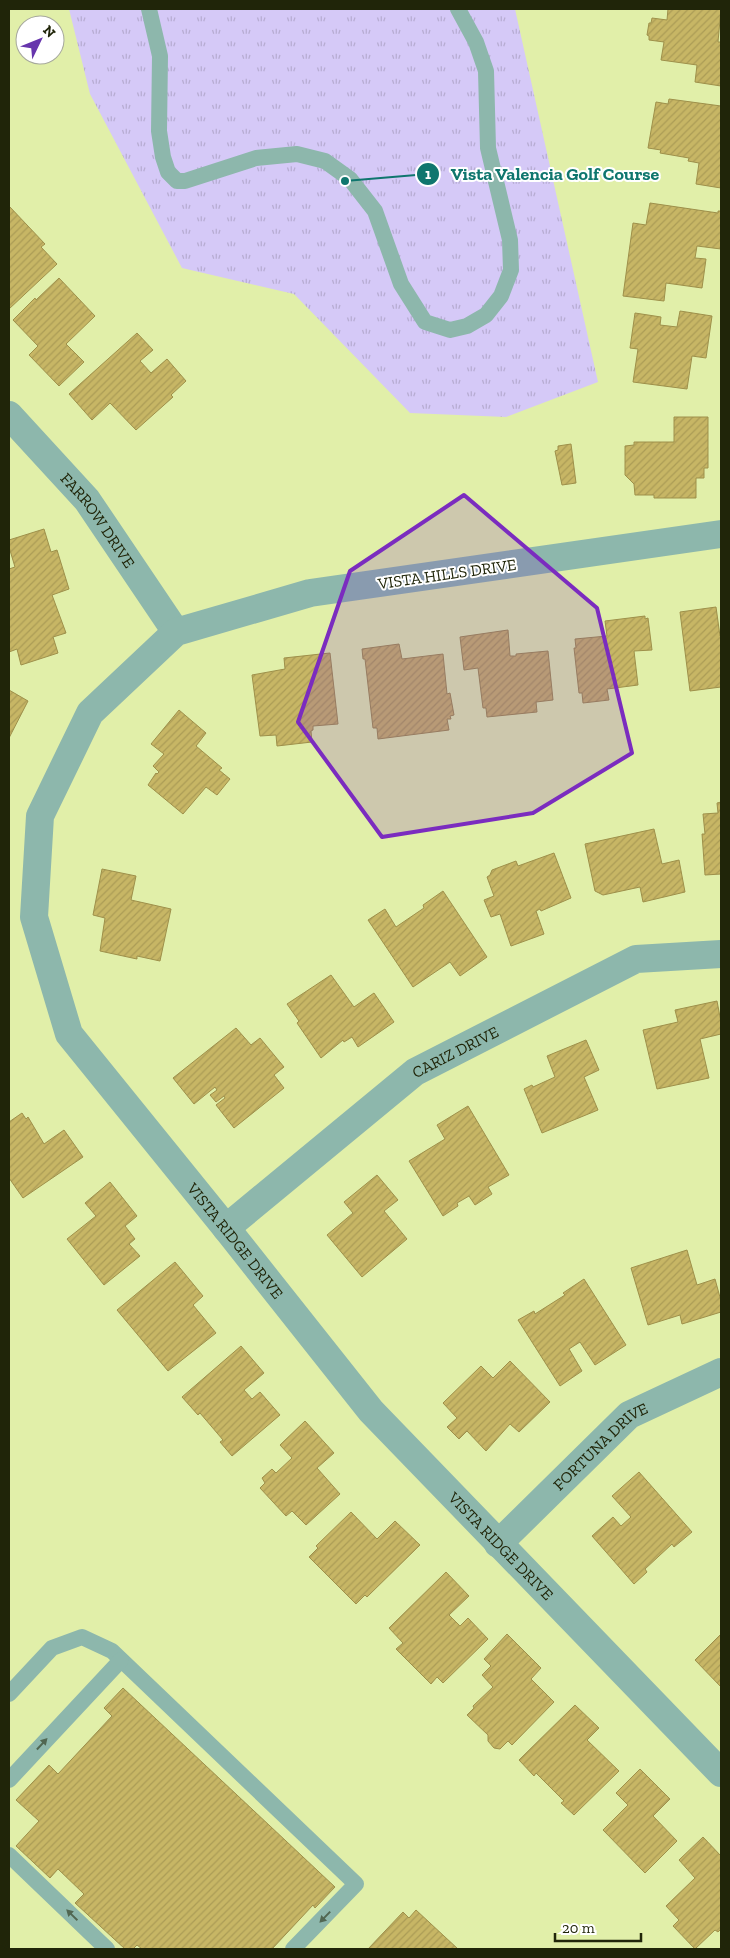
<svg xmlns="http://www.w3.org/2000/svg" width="730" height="1958" viewBox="0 0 730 1958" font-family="'Zilla Slab',serif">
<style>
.grass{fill:url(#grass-tufts)}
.building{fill:url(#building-hatch);stroke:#9e904a}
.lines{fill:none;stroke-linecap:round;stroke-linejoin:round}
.service{stroke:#8db7ac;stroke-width:16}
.minor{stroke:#8db7ac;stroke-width:28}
.oneway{fill:#516752}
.marked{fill:#7b2cbf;fill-opacity:0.2;stroke:#7b2cbf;stroke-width:4;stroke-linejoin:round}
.labels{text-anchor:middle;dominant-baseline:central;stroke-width:4;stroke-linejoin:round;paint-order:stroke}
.street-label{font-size:16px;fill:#202509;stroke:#fff}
.leader{fill:none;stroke:#0f766e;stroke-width:2}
.callout-dot{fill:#0f766e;stroke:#fff;stroke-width:2}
.mark-label{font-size:15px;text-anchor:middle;font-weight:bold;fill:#fff}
.callout-label{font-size:18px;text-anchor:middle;font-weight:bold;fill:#0f766e;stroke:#fff;stroke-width:4;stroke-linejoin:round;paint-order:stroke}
</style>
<defs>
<pattern id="grass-tufts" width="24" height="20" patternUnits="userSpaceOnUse" patternTransform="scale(1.25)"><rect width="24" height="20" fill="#d5c9f7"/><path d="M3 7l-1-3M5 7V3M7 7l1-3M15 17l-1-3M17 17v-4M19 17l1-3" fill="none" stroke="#b7acd2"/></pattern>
<pattern id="building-hatch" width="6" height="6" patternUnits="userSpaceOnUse" patternTransform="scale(1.25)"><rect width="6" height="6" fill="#c7b665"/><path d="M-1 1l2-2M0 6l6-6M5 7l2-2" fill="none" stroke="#ab9c56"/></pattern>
</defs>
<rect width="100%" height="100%" fill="#e1efa9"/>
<polygon class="grass" points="69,9 515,9 598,382 506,417 410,413 294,294 182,268 90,94"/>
<g class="building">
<polygon points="668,9 721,9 718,42 721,42 721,86 695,82 697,65 661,60 664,42 649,40 649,36 647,35 649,23 651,23 652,18 667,20"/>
<polygon points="669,99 721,106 721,188 696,184 699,163 688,161 689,158 660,153 661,150 648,148 656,102 668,104"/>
<polygon points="650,203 718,213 718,211 721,211 721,249 697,246 695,258 706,259 702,288 666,283 664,301 623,296 633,223 646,225"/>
<polygon points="9,206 45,244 41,247 57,264 9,309"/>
<polygon points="59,278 95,316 66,344 84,362 59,386 29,355 38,346 13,320 35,298 36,300"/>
<polygon points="680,311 712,316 706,358 692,356 687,389 633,382 638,349 630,348 635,313 661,317 660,325 677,327"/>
<polygon points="137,333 153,350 140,361 151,373 167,359 186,381 171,395 173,397 136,430 110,403 92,420 69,394"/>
<polygon points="674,417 708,417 708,468 704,468 704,478 696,478 696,498 654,498 654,495 635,495 634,484 625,475 625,446 634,445 634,442 674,442"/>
<polygon points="571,444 576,483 562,485 555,451 558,450 558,446"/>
<polygon points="44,529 51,552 57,550 69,589 52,595 66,633 53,637 58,653 21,665 17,649 9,652 9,569 15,567 9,547 9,540"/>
<polygon points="716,607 720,636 721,635 721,687 690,691 680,612"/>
<polygon points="645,616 645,619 648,618 652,650 634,651 638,685 607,689 609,700 583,703 582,693 579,693 574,648 576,648 575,639 607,636 605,621"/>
<polygon points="508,630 510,656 516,656 516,654 548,651 553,700 536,702 537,712 487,717 486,708 483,708 478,668 464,670 460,637"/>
<polygon points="399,644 402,659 443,654 447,694 450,693 454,715 450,716 451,719 447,719 449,730 378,739 377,728 373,728 365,659 363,659 362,649"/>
<polygon points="330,653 338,724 313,726 313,730 311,731 312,742 277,746 276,735 260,736 252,675 285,669 284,658"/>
<polygon points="9,690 28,701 9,738"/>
<polygon points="179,710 206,733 196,746 222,768 219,770 230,779 217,795 206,787 183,814 148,785 156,773 157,774 159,772 153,766 164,754 151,744"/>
<polygon points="721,802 721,874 705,875 702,834 705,834 703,814 718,813 717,803"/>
<polygon points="654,829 662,864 679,860 685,892 643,902 640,887 603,895 595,891 585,844"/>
<polygon points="554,853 571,898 541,911 540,909 536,911 544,934 511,946 500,914 491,917 484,900 494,896 487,877 490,875 492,870 516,861 518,866"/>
<polygon points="102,869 136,876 131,900 171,909 160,961 137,956 137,959 100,951 105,918 93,915"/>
<polygon points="443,891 487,957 460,976 450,962 413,987 368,920 385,909 396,927 424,908 423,905"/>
<polygon points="331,975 354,1007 374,993 394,1022 358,1047 352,1037 344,1042 343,1040 321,1058 297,1023 299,1021 287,1004"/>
<polygon points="717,1001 721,1022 721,1034 700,1039 709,1078 657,1089 643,1030 678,1022 675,1010"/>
<polygon points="236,1028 251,1045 260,1038 284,1067 274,1075 284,1088 234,1128 216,1105 225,1098 224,1096 216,1102 210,1095 217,1090 215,1087 194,1104 173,1078"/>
<polygon points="586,1040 599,1070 584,1077 598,1110 542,1133 524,1089 532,1085 533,1087 555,1077 547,1056"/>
<polygon points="468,1106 509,1175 488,1187 492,1194 475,1205 469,1196 457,1203 458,1206 443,1216 409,1161 445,1139 437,1125"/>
<polygon points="22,1113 26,1119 28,1117 44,1144 64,1130 83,1157 23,1198 9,1178 9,1122"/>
<polygon points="377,1175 398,1200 384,1211 407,1239 362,1277 327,1235 353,1213 344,1202"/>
<polygon points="110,1182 137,1216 125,1226 135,1239 129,1244 140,1256 104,1285 67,1239 96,1216 85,1203"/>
<polygon points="687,1250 697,1285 715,1279 721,1301 721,1312 682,1324 680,1315 648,1325 631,1268"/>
<polygon points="175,1262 203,1296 193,1305 216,1333 168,1371 117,1310"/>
<polygon points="584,1279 626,1345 595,1365 580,1342 569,1349 582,1371 560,1386 518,1320 534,1311 535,1314 565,1295 563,1293"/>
<polygon points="241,1346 264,1373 244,1390 252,1399 260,1392 280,1415 232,1456 220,1442 223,1440 200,1413 198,1415 182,1397"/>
<polygon points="510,1361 550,1402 519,1432 510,1424 486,1451 467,1431 459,1439 447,1427 457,1418 443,1403 481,1366 493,1378"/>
<polygon points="305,1421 334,1453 317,1468 340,1494 306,1525 292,1511 286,1516 260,1488 265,1483 262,1478 272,1469 276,1473 292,1458 280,1445"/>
<polygon points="639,1472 692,1532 674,1547 672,1544 645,1569 647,1572 634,1584 592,1536 613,1517 621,1526 631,1517 612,1496"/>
<polygon points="351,1512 377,1539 395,1521 420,1545 367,1597 365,1595 356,1604 309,1557 318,1548 316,1546"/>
<polygon points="446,1572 469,1596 449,1615 460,1626 468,1618 488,1639 443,1683 437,1677 431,1684 396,1649 403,1643 389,1628"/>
<polygon points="507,1634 541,1668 531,1679 554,1702 512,1745 508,1741 500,1749 494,1748 488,1741 488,1735 467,1715 474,1708 473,1706 493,1687 482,1675 491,1666 484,1659"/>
<polygon points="721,1634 721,1687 695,1660"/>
<polygon points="123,1688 335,1887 315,1908 313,1905 272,1949 142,1949 137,1945 133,1949 125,1949 75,1903 84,1894 58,1869 50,1878 16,1846 39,1821 16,1800 49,1765 58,1774 112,1716 104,1708"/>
<polygon points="575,1705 599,1728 587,1740 619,1771 574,1815 561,1803 564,1801 536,1773 534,1776 519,1760"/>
<polygon points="640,1769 670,1799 653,1816 677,1841 645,1873 603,1830 628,1805 616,1793"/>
<polygon points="703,1837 721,1856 721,1929 718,1932 715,1930 695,1949 673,1926 679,1920 666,1906 695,1878 679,1860"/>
<polygon points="416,1910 458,1949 368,1949 403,1912 409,1918"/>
</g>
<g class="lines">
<g class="service">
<polyline points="149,9 160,56 159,131 163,157 168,172 177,181 185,181 256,158 297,154 325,161 350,179 375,211 401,284 425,322 450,330 467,326 486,315 501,296 511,270 510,240 488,148 486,71 476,42 458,9"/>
<polyline points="9,1694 52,1648 82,1637 112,1651 356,1884 293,1949"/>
<polyline points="9,1780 121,1660"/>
<polyline points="9,1855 107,1949"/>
</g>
<g class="minor">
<path id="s1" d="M9 415 87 500 176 632"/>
<path id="s2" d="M721 534 310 593 176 632 90 713 40 816 34 917 69 1034 226 1228 371 1411 721 1773"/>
<path id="s3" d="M226 1228 415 1072 636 959 721 954"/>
<path id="s4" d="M498 1544 629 1415 721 1372"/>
</g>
</g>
<defs><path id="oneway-solid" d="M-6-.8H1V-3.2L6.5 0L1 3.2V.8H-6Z" transform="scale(1.25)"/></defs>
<g class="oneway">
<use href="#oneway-solid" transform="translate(42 1744) rotate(-47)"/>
<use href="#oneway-solid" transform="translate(72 1915) rotate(-136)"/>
<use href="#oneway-solid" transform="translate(325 1917) rotate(134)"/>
</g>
<path class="marked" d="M464 495 597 608 632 753 533 813 382 837 298 722 350 571Z"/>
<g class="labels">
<g class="street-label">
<text stroke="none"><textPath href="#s1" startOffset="138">FARROW DRIVE</textPath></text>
<text transform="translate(447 574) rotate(-8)">VISTA HILLS DRIVE</text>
<text stroke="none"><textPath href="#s3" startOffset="290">CARIZ DRIVE</textPath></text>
<text stroke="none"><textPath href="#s2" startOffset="1276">VISTA RIDGE DRIVE</textPath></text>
<text stroke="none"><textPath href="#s4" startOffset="142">FORTUNA DRIVE</textPath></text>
<text stroke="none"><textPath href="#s2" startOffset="1681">VISTA RIDGE DRIVE</textPath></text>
</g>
</g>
<path class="leader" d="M345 181L428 174"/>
<g class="callout-dot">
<circle cx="345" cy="181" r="5"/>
<circle cx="428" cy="174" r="12"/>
</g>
<g class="mark-label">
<text x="428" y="179">1</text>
</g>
<g class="callout-label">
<text x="555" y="180">Vista Valencia Golf Course</text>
</g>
<rect width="730" height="1958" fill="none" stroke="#202509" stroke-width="20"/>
<g transform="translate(40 40) rotate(47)"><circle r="24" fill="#ffffff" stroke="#a6a89d"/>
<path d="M0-4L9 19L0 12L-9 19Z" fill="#6736ad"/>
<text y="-8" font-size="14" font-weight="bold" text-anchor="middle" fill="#202509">N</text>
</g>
<path d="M555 1933v8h86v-8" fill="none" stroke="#202509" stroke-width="2.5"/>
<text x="562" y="1933" font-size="15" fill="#202509" stroke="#ffffff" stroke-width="4" paint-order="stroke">20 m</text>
</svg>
